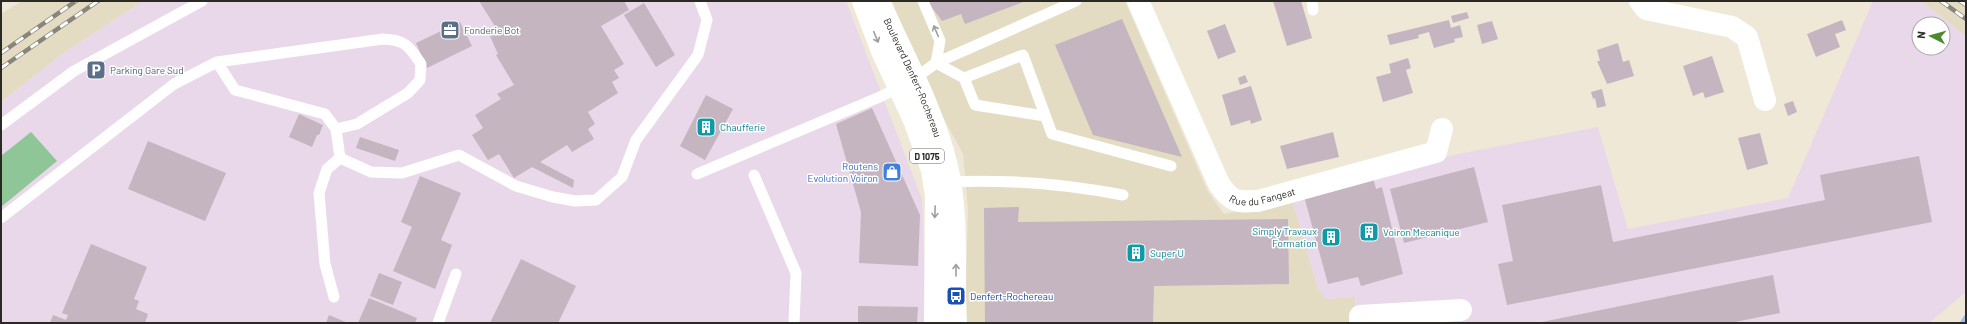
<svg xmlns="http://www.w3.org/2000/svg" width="1967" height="324" viewBox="0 0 1967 324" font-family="Barlow,sans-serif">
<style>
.built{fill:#e4dbc3}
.industrial{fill:#e9d8e9;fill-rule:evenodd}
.green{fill:#8fc698}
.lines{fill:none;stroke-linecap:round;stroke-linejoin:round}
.stream{stroke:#9fbefa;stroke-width:6}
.building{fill:#c4b5c0}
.service{stroke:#fff;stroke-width:11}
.minor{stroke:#fff;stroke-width:22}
.primary{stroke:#fff;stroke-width:22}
.rail-casing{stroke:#89857a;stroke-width:4.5}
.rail{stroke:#fff;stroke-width:3;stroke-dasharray:9;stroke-linecap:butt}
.oneway{stroke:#a09f9c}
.labels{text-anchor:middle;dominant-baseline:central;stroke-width:3;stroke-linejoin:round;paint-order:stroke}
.shield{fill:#fff;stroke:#6b6965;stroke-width:1}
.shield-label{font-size:9px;font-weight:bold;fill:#2b2923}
.service-label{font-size:10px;fill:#4e5e75;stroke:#fff;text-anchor:start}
.street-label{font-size:10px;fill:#2b2923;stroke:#fff}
.culture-label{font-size:10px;fill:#0d838f;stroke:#fff;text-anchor:start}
.shop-label{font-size:10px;fill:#366cbe;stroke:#fff;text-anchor:end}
.transit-label{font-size:10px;fill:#164399;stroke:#fff;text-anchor:start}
</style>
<rect width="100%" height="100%" fill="#efe8d7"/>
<g class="built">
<polygon points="22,1 143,1 62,54 1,102 1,14"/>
<polygon points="892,1 1125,1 1207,190 1224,214 1292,200 1318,289 1326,299 1355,297 1356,323 965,323 968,209 963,154 931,95"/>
<polygon points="1921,1 1966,1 1966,36"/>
</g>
<g class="industrial">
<polygon points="143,1 846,1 922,199 927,323 1,323 1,102 62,54"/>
<path d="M1873 1H1921L1966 36V292L1929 323H1356L1355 297 1326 299 1318 289 1292 200 1296 195 1458 154 1598 127 1628 229 1788 198ZM1919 24H1943V48H1919Z"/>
</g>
<polygon class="green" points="31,132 57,161 1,207 1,156"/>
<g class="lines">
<polyline class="stream" points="1963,323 1966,318"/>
</g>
<g class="building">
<polygon points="479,1 624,1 629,10 601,26 624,64 614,70 619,78 612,82 618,93 588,112 595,124 588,129 594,139 572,152 567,145 540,162 574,180 573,188 532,167 514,178 499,154 488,160 472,135 483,128 475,115 501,99 497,94 514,85 496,55 498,54 490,36 498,31"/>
<polygon points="927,1 1026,1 965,24 961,14 942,21"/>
<polygon points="1273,1 1301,1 1312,38 1287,46"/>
<polygon points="644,3 675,55 656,67 624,15"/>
<polygon points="1467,12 1469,18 1453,23 1451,16"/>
<polygon points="1122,19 1182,157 1093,135 1055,45"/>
<polygon points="1449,20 1451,28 1460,25 1463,37 1454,39 1455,42 1434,48 1429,32 1418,35 1419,38 1390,45 1387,35"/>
<polygon points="1842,20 1846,30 1835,34 1840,47 1816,57 1807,34"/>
<polygon points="1492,21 1498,39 1482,44 1477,25"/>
<polygon points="460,22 472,46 427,68 416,43"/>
<polygon points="1225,24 1236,52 1218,59 1207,31"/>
<polygon points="1618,43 1623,62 1629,60 1634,76 1607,84 1597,61 1600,61 1597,50"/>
<polygon points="1712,56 1724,92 1705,98 1703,92 1693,96 1683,66"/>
<polygon points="1408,58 1411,68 1406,70 1413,93 1383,102 1376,77 1391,73 1389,64"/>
<polygon points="1245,75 1248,82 1240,85 1238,78"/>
<polygon points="1251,86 1262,120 1251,124 1250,120 1231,126 1222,95"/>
<polygon points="1602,89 1606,106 1597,108 1595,98 1593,99 1591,92"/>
<polygon points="706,95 733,109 705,160 680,146"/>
<polygon points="1793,101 1797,112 1788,116 1784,104"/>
<polygon points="872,108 920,215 918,266 859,263 861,212 836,124"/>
<polygon points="299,114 323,125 319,135 317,135 312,147 289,137"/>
<polygon points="1333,132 1339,157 1287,169 1280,146"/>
<polygon points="1760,133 1768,164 1747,170 1738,138"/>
<polygon points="360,137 399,150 395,161 356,148"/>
<polygon points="148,141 226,173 205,221 128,189"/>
<polygon points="1919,156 1932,222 1507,305 1498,264 1513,261 1502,205 1601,185 1613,242 1825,200 1820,175"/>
<polygon points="1474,167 1488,222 1404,243 1390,189"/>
<polygon points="420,176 461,193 441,240 452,245 435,289 393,271 412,227 401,222"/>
<polygon points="1373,178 1376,189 1382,187 1403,274 1361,286 1358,277 1328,284 1304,196"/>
<polygon points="1019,207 1018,222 1288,219 1289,284 1154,286 1153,323 985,323 984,208"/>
<polygon points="91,244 147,267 134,299 139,301 136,309 148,314 145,323 50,323 53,315 66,320 68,315 62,313"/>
<polygon points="521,259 576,286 558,323 490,323"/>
<polygon points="379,273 402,282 393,305 370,296"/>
<polygon points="1773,275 1780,313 1730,323 1537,323"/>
<polygon points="369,298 417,318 415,323 358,323"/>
<polygon points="858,306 918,307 917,323 858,323"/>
<polygon points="329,315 348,323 326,323"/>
</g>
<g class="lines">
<g class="service">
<polyline points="923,1 940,41 936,63"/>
<polyline points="1312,1 1313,10"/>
<polyline points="936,63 964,78 1023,55 1052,134 1171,166"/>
<polyline points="964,78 975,105 1045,116"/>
<polyline points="1,125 74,71 202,1"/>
<polyline points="336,129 340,158 371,172 402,173 459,155 516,186 553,197 575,201 596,200 622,177 636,140 698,55 707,20 700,1"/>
<polyline points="697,174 882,96 914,79 936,63 1076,1"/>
<polyline points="754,175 796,273 794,323"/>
<path d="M946 182C1005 179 1065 184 1123 195"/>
<path d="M1 218 174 84 217 62 383 39C406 40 409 46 421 64L420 80 408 93 357 124 336 129 325 114 235 90 217 62"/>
<polyline points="334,297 325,264 319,193 327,169 340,158"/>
<polyline points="438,323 456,274"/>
</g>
<g class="minor">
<path id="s1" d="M1138 1 1219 184C1232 203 1237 202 1258 201L1436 152 1442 129"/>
<polyline points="1640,1 1646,9 1732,27 1747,37 1765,100"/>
<polyline points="1360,323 1360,316 1461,310"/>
</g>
<g class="primary">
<polyline points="863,1 881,49 914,120 932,170 936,196 935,323"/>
<path id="s2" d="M877 1 881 6C904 56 934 112 947 166 959 218 953 270 956 323"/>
</g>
<defs>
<g id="rail">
<polyline points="1941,1 1966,19"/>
<polyline points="1960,1 1966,5"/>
<polyline points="1,53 76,1"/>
<polyline points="1,68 98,1"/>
</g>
</defs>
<use href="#rail" class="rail-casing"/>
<use href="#rail" class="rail"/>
</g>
<defs><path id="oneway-shaft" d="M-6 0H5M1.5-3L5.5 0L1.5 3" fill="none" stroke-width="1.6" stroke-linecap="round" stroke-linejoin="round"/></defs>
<g class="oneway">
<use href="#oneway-shaft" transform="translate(936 31) rotate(-113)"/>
<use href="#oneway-shaft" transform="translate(876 37) rotate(67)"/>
<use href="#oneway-shaft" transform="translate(935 212) rotate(92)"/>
<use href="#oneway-shaft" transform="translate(956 270) rotate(-90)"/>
</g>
<defs>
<symbol id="office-square" viewBox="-11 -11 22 22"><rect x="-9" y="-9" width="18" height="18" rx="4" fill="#5c6f8a" stroke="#fff"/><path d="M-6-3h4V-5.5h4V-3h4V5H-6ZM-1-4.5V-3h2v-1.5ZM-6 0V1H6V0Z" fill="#fff"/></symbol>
<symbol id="parking-square" viewBox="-11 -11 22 22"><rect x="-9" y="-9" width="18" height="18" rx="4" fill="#5c6f8a" stroke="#fff"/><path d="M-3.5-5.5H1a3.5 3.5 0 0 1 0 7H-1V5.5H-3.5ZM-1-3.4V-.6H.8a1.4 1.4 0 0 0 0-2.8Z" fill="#fff"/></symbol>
<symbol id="building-square" viewBox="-11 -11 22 22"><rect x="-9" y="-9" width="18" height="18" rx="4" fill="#0f9aa8" stroke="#fff"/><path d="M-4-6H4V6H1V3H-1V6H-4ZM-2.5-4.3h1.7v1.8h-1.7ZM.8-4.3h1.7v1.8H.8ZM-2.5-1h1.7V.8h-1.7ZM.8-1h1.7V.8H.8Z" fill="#fff"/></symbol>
<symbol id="shop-square" viewBox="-11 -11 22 22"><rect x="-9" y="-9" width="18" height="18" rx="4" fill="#3f7fe0" stroke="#fff"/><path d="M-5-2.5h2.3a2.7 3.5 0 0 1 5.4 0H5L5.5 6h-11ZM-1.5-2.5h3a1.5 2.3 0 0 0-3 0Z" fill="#fff"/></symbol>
<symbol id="bus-square" viewBox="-11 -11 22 22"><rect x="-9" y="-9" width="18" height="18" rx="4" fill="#1a4fb4" stroke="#fff"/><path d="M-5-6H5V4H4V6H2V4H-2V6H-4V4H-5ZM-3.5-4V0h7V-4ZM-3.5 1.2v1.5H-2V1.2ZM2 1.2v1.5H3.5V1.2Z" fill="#fff"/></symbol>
</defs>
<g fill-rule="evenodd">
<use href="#office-square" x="439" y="19" width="22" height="22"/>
<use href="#parking-square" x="85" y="59" width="22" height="22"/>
<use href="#building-square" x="695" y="116" width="22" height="22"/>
<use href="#shop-square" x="881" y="161" width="22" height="22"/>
<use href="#building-square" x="1358" y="221" width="22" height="22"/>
<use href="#building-square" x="1320" y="226" width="22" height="22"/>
<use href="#building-square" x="1125" y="242" width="22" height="22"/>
<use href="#bus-square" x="945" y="285" width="22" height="22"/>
</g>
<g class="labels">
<rect class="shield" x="910" y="149" width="34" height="14" rx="3"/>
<g class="shield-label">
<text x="927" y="156">D 1075</text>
</g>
<g class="service-label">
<text x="464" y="30">Fonderie Bot</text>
<text x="110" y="70">Parking Gare Sud</text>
</g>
<g class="street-label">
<text stroke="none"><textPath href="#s2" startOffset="85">Boulevard Denfert-Rochereau</textPath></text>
<text stroke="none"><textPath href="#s1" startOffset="251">Rue du Fangeat</textPath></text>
</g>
<g class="culture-label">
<text x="720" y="127">Chaufferie</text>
<text x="1317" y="231" text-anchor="end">Simply Travaux<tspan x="1317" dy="12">Formation</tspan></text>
<text x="1383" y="232">Voiron Mecanique</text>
<text x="1150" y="253">Super U</text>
</g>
<g class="shop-label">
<text x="878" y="166">Routens<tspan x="878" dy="12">Evolution Voiron</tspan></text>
</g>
<g class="transit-label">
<text x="970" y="296">Denfert-Rochereau</text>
</g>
</g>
<rect width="1967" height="324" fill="none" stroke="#2b2923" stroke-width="4"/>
<g transform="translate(1931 36) rotate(276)"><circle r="19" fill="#ffffff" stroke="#aaa9a7"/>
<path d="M0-3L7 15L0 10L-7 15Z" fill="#4b8b2c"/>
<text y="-6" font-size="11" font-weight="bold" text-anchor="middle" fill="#2b2923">N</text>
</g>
</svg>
